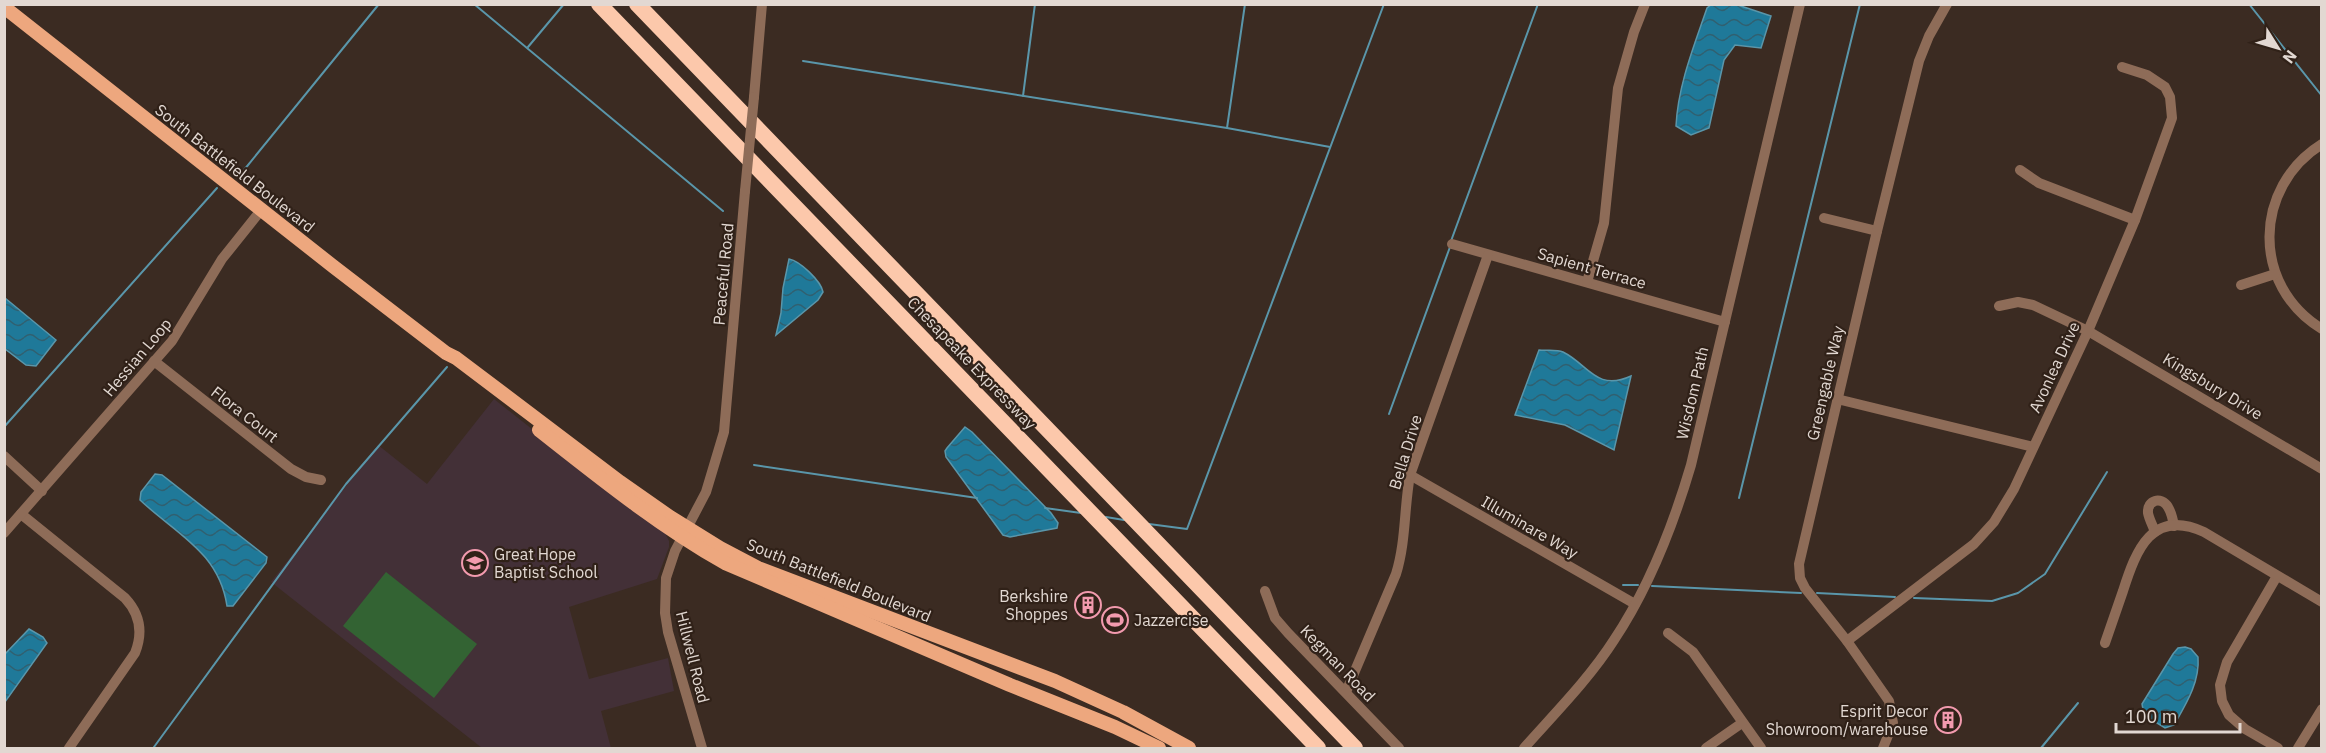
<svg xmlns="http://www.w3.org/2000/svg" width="2326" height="753" viewBox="0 0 2326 753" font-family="'IBM Plex Sans',sans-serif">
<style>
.education{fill:#433037}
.green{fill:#336333}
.water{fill:url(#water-waves);stroke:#5a96aa;stroke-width:1.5}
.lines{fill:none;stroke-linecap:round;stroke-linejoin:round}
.stream{stroke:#5a96aa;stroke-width:2}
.minor{stroke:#8e6c58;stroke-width:10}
.major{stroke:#eda77e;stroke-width:14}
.highway{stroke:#fcc8ab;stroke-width:16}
.minor-bridge{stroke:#8e6c58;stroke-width:10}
.labels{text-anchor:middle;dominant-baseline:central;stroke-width:4.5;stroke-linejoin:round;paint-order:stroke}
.street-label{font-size:16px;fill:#e2d8d2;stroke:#302118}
.poi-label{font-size:16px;fill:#e2d8d2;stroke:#302118;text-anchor:start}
</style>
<defs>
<pattern id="water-waves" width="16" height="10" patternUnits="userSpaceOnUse" patternTransform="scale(1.5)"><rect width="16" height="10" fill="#1f7999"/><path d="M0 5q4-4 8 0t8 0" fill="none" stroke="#306070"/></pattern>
</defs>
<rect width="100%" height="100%" fill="#3b2b22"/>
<polygon class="education" points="494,399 635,511 664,531 669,541 669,547 657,579 569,607 589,679 668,658 674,691 601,711 611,748 482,748 271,582 378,445 427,484"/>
<polygon class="green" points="386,572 477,644 434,698 343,626"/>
<g class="water">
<path d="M1712 4 1738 5 1771 16 1761 48 1735 45 1724 60 1709 128 1691 135 1676 126C1678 85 1694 46 1707 8Z"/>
<path d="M789 259C800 261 821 281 823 292L818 300 776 335 781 313 783 288Z"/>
<polygon points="5,298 56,340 36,366 26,365 5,349"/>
<path d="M1539 350C1546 351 1556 349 1563 352 1588 364 1596 392 1631 376L1614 450 1565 425 1515 415Z"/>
<polygon points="965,427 972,432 1051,513 1058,523 1057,528 1010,537 1003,535 946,457 945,451 947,448"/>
<path d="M155 474 162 475 267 557 266 563 233 606H227C219 552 176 534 140 500L141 492Z"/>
<polygon points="29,629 43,637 47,643 5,702 5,654"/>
<path d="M2185 647 2191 649 2198 657C2200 682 2186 704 2174 725L2165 728 2144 715 2142 704 2173 654 2178 648Z"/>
</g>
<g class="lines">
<g class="stream">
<polyline points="474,4 723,211"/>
<polyline points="2249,4 2322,96"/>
<polyline points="528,47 564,4"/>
<polyline points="803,61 1227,128 1330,147"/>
<polyline points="1023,96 1035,4"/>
<polyline points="1227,128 1245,4"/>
<polyline points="230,172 239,173 244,170 379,4"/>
<polyline points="1451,241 1538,4"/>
<polyline points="1389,414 1450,247"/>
<polyline points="4,427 217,188"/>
<polyline points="754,465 977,498"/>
<polyline points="1739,498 1860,4"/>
<polyline points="1045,508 1081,513"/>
<polyline points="1106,517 1124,520"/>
<polyline points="1149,524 1187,529 1384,4"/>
<polyline points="1623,585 1638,585"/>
<polyline points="1652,586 1801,593"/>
<polyline points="1817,593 1895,597"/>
<polyline points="1914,598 1992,601 2018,593 2045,574 2107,472"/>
<polyline points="154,747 346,484 447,367"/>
<polyline points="2041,748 2078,703"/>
</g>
<g class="minor">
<polyline points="754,97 762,4"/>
<path d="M2322 144C2253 187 2251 286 2322 329"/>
<polyline points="2020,170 2039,183 2135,220"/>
<polyline points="1824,218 1877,231"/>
<polyline points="1452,244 1725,322"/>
<polyline points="1587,282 1604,223 1618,88 1634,32 1645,4"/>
<polyline points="2241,285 2275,274"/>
<polyline points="1999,306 2018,302 2033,305 2088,331 2322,469"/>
<polyline points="154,361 291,469 306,477 321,480"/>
<polyline points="1837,399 2033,447"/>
<polyline points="4,456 42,491"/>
<polyline points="1410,475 1635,604"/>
<path d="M21 514 125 598C140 614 143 633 135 653L69 748"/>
<path d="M2155 532C2153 526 2149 519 2148 513 2147 500 2161 496 2168 507 2171 512 2173 520 2174 526"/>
<polyline points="4,533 172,341 222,259 262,209"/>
<polyline points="2277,576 2227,662 2220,685 2222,701 2229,715 2245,729 2278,748"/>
<polyline points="1265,591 1275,618 1288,633 1399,748"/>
<polyline points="1668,633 1693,652 1761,748"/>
<polyline points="1847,641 1974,544 1994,522 2014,489 2088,331 2135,220 2172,118 2170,97 2165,87 2147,75 2122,67"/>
<path d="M2105 643C2111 626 2117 608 2123 591 2136 550 2152 508 2204 532L2322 602"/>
<path d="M1346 692 1396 574C1406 542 1404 508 1410 475L1488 255"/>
<polyline points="702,748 668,632 665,613 666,578 675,551 706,492 724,432 745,191"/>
<path d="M1524 748C1555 713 1589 679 1614 640 1650 586 1673 526 1691 465L1800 4"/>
<polyline points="1706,748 1742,723"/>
<polyline points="1883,748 1893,723 1889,701 1847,641 1805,588 1800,578 1799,564 1877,231 1919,61 1929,36 1947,4"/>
<polyline points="2298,748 2322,709"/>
</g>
<g class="major">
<polyline points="4,7 334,267 446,353 456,358 620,482 670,517 720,548 758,568 1055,681 1123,712 1189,748"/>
<path d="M539 430C600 478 658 525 725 563L1010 685 1115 727 1159 748"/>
</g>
<g class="highway">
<polyline points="599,4 1318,748"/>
<polyline points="637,4 1355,748"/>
</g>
<polyline class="minor-bridge" points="745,191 754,97"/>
</g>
<defs>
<symbol id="school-ring" viewBox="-11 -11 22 22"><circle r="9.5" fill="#302118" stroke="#f29aae" stroke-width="1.5"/><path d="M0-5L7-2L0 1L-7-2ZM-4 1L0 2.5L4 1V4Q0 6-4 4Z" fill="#f29aae"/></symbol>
<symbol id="building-ring" viewBox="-11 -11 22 22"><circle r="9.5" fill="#302118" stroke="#f29aae" stroke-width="1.5"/><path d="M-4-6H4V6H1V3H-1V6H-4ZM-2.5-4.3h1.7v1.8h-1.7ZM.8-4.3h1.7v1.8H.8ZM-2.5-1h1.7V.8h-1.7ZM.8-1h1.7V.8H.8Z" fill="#f29aae"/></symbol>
<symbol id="stadium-ring" viewBox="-11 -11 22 22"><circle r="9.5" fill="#302118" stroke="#f29aae" stroke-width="1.5"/><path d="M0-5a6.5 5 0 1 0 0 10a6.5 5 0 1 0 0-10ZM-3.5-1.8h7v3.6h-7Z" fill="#f29aae"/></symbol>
</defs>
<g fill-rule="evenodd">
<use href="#school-ring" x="460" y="548" width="30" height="30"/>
<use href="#building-ring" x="1073" y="590" width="30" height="30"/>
<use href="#stadium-ring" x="1100" y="605" width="30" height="30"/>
<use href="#building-ring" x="1933" y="705" width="30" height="30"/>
</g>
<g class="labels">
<g class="street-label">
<text transform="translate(235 168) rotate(38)">South Battlefield Boulevard</text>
<text transform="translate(1592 268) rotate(16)">Sapient Terrace</text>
<text transform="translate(723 274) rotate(-85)">Peaceful Road</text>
<text transform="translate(137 357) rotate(-50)">Hessian Loop</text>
<text transform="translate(972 363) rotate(46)">Chesapeake Expressway</text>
<text transform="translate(2054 367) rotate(-65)">Avonlea Drive</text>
<text transform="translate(1825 383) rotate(-77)">Greengable Way</text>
<text transform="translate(2213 386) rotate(31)">Kingsbury Drive</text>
<text transform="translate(1692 393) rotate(-77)">Wisdom Path</text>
<text transform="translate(245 414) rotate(38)">Flora Court</text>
<text transform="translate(1405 452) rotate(-73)">Bella Drive</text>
<text transform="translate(1530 527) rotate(30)">Illuminare Way</text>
<text transform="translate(839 580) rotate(22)">South Battlefield Boulevard</text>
<text transform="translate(693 657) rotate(76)">Hillwell Road</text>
<text transform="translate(1338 663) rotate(46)">Kegman Road</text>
</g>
<g class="poi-label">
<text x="494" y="554">Great Hope<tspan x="494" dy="18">Baptist School</tspan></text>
<text x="1068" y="596" text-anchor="end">Berkshire<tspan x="1068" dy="18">Shoppes</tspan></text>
<text x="1134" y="620">Jazzercise</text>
<text x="1928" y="711" text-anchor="end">Esprit Decor<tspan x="1928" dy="18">Showroom/warehouse</tspan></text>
</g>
</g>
<rect width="2326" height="753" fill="none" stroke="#e2d8d2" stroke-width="12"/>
<g transform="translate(2278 48) rotate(127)" stroke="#302118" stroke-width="4.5" paint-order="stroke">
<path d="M0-4.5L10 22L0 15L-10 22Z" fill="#e2d8d2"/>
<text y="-9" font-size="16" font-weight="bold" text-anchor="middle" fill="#e2d8d2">N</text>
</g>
<path d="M2116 723v9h124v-9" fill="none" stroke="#e2d8d2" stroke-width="3"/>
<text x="2125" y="723" font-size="18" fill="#e2d8d2" stroke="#302118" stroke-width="4.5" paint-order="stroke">100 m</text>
</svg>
